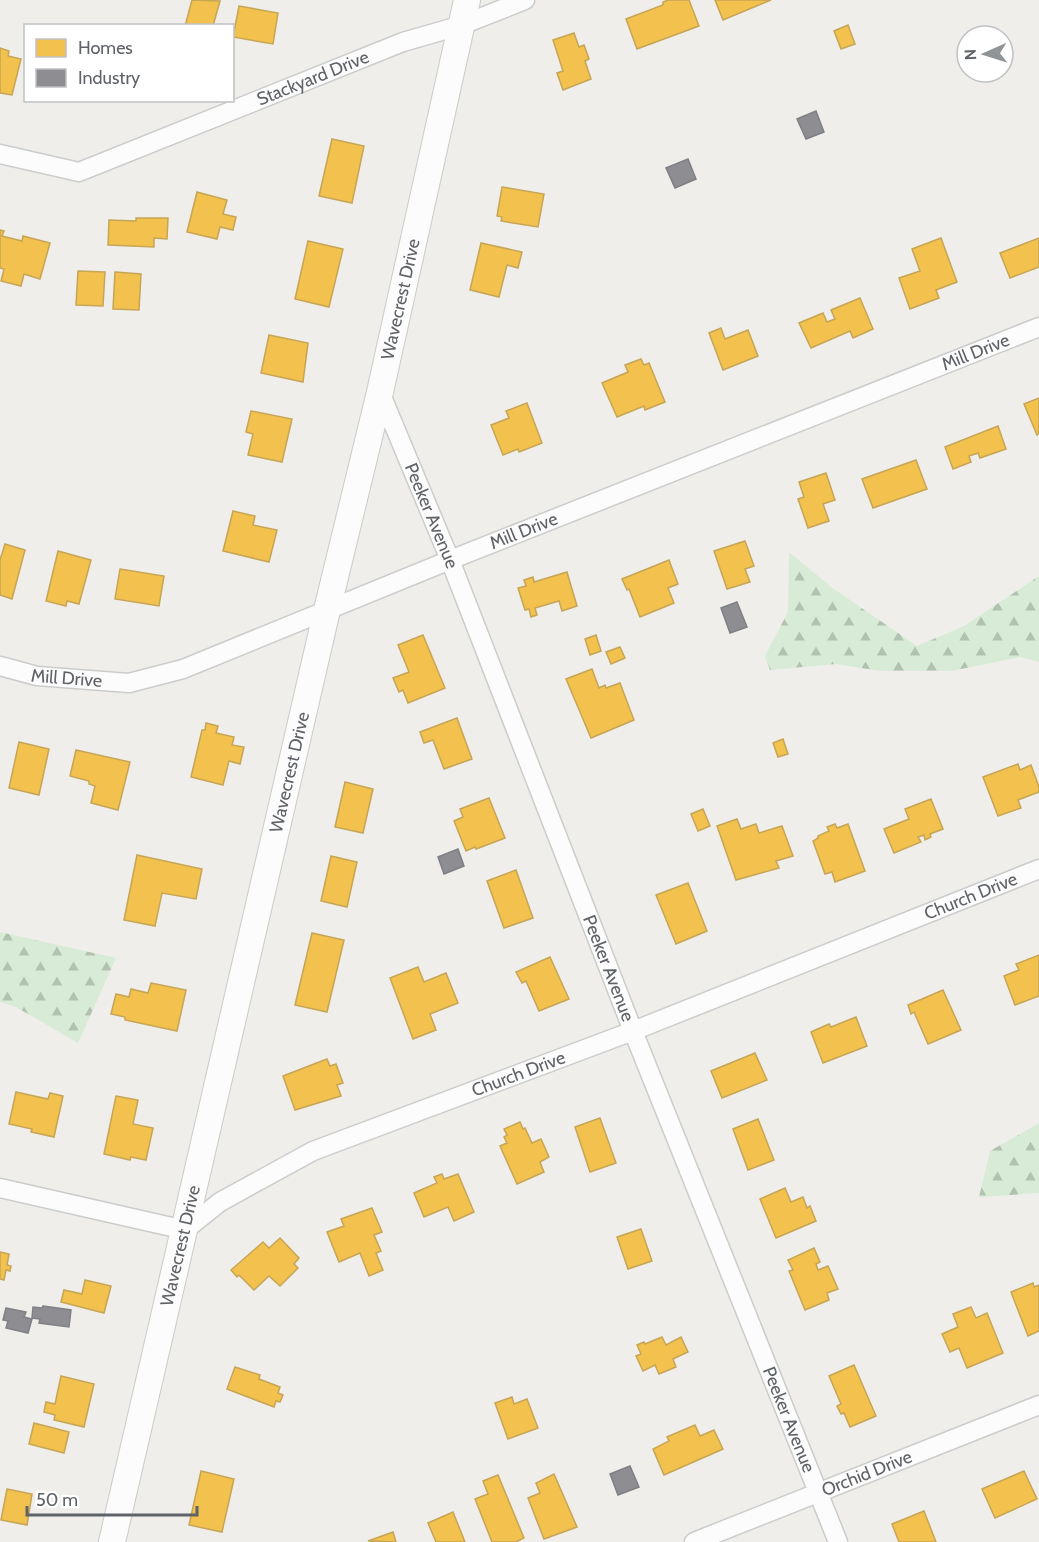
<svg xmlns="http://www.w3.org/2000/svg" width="1039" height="1542" viewBox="0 0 1039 1542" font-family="Cabin,sans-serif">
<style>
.forest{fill:url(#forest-firs)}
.homes{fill:#f2c14e;stroke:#c6a556;stroke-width:1.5}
.industry{fill:#8d8d92;stroke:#7f8085;stroke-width:1.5}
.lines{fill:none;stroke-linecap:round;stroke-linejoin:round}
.street-casing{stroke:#cbcccc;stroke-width:21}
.secondary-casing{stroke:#cacacb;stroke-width:28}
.street{stroke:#fdfcfc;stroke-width:18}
.secondary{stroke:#fdfcfc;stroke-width:26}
.labels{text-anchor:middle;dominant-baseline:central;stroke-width:6;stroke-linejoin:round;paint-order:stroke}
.street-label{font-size:18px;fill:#5f6368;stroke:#fff}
</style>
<defs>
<pattern id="forest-firs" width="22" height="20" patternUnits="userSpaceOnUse" patternTransform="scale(1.5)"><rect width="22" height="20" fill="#d8ebd6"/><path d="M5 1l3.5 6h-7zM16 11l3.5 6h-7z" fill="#b2c2b1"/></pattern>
</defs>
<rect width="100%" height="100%" fill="#efeeea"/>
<g class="forest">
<polygon points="789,552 831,587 917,646 964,626 1039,576 1039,662 1020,657 951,671 881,671 836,664 770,670 765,656 788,612"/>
<polygon points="0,932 116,958 78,1043 16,1007 0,1002"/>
<polygon points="1039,1123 1039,1193 979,1197 990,1151"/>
</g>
<g class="homes">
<polygon points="192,0 220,1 213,26 185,26"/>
<polygon points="668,0 689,0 699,26 637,49 626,19 663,5 663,2"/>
<polygon points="715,0 771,0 723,20"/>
<polygon points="239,6 278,13 273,44 233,37"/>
<polygon points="848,25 855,44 841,49 834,31"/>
<polygon points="574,33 579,47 584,45 589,59 585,61 591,79 563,90 557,73 563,71 553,40"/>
<polygon points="0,48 9,51 8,56 21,59 12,95 0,93"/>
<polygon points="332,139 364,146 352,203 319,196"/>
<polygon points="502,187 544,194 538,227 501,221 502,217 497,216"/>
<polygon points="197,192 227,200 223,214 236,217 233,230 220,227 217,239 187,232"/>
<polygon points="136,218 168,218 167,239 154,238 154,247 108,245 109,220 136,221"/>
<polygon points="0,230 4,231 2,236 22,241 23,236 50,243 40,279 24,274 21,286 1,281 4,269 0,268"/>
<polygon points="941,238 957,282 936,290 939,298 910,309 899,278 920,271 912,249"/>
<polygon points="1039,238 1039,267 1010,278 1000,253"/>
<polygon points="308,241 343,249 329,307 295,299"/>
<polygon points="481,243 522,252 518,268 507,265 499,297 470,290"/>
<polygon points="78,271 105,272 103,306 76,305"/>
<polygon points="115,272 141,274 139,310 113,309"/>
<polygon points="860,298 873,329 853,338 850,331 811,348 799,323 823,313 827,322 835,319 831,310"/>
<polygon points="721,328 725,339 748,330 758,356 723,370 709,333"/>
<polygon points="269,335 308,343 303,382 261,373"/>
<polygon points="641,359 644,365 649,363 665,402 645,410 644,406 617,417 602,383 628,372 625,365"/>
<polygon points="1039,398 1039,434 1037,435 1024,404"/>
<polygon points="527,403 542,443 519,452 518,449 503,455 491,425 509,418 506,411"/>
<polygon points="251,411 292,419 282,462 248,455 253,434 246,432"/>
<polygon points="998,426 1006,449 980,458 978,453 969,456 971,462 953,469 945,447"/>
<polygon points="916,460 927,489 873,508 862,479"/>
<polygon points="826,473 835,500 823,504 829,521 808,528 798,499 804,497 799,482"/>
<polygon points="233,511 255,516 253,525 277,530 269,562 223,551"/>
<polygon points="745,541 754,566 745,569 750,582 727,589 714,551"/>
<polygon points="5,544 25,550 12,599 0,595 0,560"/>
<polygon points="58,551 91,560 79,604 67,601 66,606 46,601"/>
<polygon points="669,560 678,584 668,588 674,603 640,617 629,589 627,590 622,579"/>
<polygon points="120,569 164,576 159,606 115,599"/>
<polygon points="567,572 577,606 562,611 559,601 535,608 537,615 531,617 529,609 525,610 518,588 526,586 524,580 533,577 534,582"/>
<polygon points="423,635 445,688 408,703 403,690 399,692 393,678 409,672 398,645"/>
<polygon points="596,635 601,651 590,655 585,639"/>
<polygon points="620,647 625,658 611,664 606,652"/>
<polygon points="592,669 599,688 605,685 606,688 620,683 634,720 591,738 566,679"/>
<polygon points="457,718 472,759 444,769 433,740 424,743 420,732"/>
<polygon points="206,723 218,726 216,733 234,737 232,745 244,747 240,764 229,761 223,785 191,777 202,730 205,730"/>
<polygon points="783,739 788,754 778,757 773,743"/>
<polygon points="19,742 49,749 39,795 9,788"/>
<polygon points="76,750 130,762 118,810 91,803 95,786 89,784 89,781 70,776"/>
<polygon points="1018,764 1020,770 1031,765 1039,787 1039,792 1018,800 1021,808 998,816 983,777"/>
<polygon points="345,782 373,789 363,833 335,827"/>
<polygon points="489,798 505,838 476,849 475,847 466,851 454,821 463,817 460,809"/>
<polygon points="931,799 943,829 930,834 931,837 925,840 924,835 918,837 921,842 894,853 884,829 909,819 905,809"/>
<polygon points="703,809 710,826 698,831 691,814"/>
<polygon points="737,819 741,829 756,824 759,833 782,826 793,856 776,861 779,868 736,880 717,826"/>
<polygon points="835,824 837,828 848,824 865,871 835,882 832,872 825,874 813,841 818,838 818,836 829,831 827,827"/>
<polygon points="137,855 202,869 196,899 162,893 155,926 124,920"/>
<polygon points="331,856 357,862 347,907 321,901"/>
<polygon points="516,870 533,918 504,928 487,881"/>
<polygon points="688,883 707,931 676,944 656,895"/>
<polygon points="312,933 344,940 327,1012 295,1005"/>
<polygon points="1039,955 1039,996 1015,1005 1004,976 1019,970 1016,964"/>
<polygon points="550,957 569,999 539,1011 526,981 522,983 516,972"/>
<polygon points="418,967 424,982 446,973 458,1003 430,1014 436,1030 413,1039 390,978"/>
<polygon points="151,983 186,990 177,1031 125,1020 125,1017 111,1014 116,994 129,997 131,989 148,993"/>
<polygon points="943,990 961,1030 928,1044 914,1012 911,1014 908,1005"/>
<polygon points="856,1017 867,1046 823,1063 811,1032 829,1024 831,1027"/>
<polygon points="755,1053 767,1080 722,1098 711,1071"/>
<polygon points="327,1059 330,1066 336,1064 343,1083 337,1085 341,1096 295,1110 283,1076"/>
<polygon points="16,1092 48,1099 50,1093 63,1096 54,1137 31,1132 32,1129 9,1124"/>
<polygon points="116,1096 138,1100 133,1124 153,1128 146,1160 131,1157 130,1160 104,1154"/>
<polygon points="600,1118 616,1163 590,1172 575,1127"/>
<polygon points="758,1119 774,1160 748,1170 733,1129"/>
<polygon points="520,1122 523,1129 525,1128 532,1143 541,1139 549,1157 540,1162 544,1172 517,1184 500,1146 507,1143 504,1137 507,1135 504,1129"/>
<polygon points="442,1174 444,1179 458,1174 474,1212 454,1221 448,1207 424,1217 414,1193 437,1183 434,1177"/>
<polygon points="785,1188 791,1202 803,1197 807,1208 810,1206 816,1221 776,1238 760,1199"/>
<polygon points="372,1208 382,1232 374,1235 381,1251 376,1253 383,1270 369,1276 360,1253 339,1262 327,1232 344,1226 341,1219"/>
<polygon points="641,1229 652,1261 628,1269 617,1237"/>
<polygon points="280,1238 299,1258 294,1264 298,1268 280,1286 269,1276 254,1290 239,1275 237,1277 231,1270 263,1242 269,1248"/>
<polygon points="814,1248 820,1262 816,1264 818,1270 828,1266 838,1289 827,1293 829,1300 805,1310 789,1271 793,1270 788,1260"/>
<polygon points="0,1252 9,1254 7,1265 11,1266 10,1271 6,1270 4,1280 0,1279"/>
<polygon points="85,1280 111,1286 104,1313 61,1302 64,1290 82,1294"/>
<polygon points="1033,1283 1034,1287 1039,1285 1039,1331 1028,1336 1011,1292"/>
<polygon points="971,1307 976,1318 987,1313 1003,1353 967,1368 959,1348 950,1352 942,1334 958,1327 953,1314"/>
<polygon points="662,1337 666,1345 681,1337 688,1352 673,1359 676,1367 659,1374 655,1365 643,1371 636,1356 641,1354 637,1345 644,1342 645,1344"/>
<polygon points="854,1365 876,1416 850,1427 844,1413 841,1414 837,1406 841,1404 829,1376"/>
<polygon points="235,1367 260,1375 259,1379 280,1387 278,1393 283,1395 280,1402 276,1401 274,1407 227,1389"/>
<polygon points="61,1376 94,1384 84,1427 54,1420 55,1415 44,1412 46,1402 55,1404"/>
<polygon points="512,1397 514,1404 527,1399 538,1428 508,1439 495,1403"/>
<polygon points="34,1423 69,1432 64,1453 29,1444"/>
<polygon points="695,1425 700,1436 714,1430 723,1449 664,1475 653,1449 669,1441 667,1437"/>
<polygon points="201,1471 234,1479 222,1532 189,1525"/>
<polygon points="1024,1471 1037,1499 995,1518 982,1489"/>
<polygon points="554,1474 577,1527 544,1539 528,1498 540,1493 536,1483"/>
<polygon points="498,1475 524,1538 516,1542 492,1542 475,1499 488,1494 483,1481"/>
<polygon points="7,1489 32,1494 27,1525 1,1520"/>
<polygon points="924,1511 936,1542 899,1542 892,1524"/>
<polygon points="453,1512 465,1542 436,1542 428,1523"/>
<polygon points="393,1532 396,1542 368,1541"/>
</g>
<g class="industry">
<polygon points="816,111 824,132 806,139 797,119"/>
<polygon points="688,159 696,179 675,188 666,168"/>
<polygon points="737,602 747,627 730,633 721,608"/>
<polygon points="458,849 464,866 444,874 438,857"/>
<polygon points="43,1306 71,1310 69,1327 39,1323 40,1319 32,1318 33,1307 42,1308"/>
<polygon points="6,1308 26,1312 24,1317 32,1319 28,1333 6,1328 8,1321 3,1320"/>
<polygon points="630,1466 639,1487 618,1495 610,1474"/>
</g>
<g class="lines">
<defs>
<g id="street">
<path id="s1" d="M0 154 79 172 403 42 462 25 525 0"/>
<path id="s2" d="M380 392 450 560 633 1031 838 1542"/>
<path id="s3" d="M0 666 37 676 129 683 183 669 450 560 1039 327"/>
<path id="s4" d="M0 1188 185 1230 220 1202 313 1151 633 1031 1039 869"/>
<path id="s5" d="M694 1542 1039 1405"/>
</g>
<g id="secondary">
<path id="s6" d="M112 1542 327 610 380 392 467 0"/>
</g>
</defs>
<use href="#street" class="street-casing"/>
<use href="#secondary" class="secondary-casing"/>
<use href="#street" class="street"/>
<use href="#secondary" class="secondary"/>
</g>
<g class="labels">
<g class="street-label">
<text stroke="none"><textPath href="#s1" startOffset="333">Stackyard Drive</textPath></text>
<text stroke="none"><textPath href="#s6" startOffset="1276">Wavecrest Drive</textPath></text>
<text stroke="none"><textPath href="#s3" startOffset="1040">Mill Drive</textPath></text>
<text stroke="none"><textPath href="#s2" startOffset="134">Peeker Avenue</textPath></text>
<text stroke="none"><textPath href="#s3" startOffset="554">Mill Drive</textPath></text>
<text stroke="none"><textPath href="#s3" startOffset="68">Mill Drive</textPath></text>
<text stroke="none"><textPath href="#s6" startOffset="790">Wavecrest Drive</textPath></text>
<text stroke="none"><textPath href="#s4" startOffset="1046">Church Drive</textPath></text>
<text stroke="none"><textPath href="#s2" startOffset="620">Peeker Avenue</textPath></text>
<text stroke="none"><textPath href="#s4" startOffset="560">Church Drive</textPath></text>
<text stroke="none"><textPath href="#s6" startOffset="304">Wavecrest Drive</textPath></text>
<text stroke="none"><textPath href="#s2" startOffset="1106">Peeker Avenue</textPath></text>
<text stroke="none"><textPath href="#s5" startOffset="186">Orchid Drive</textPath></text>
</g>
</g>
<rect x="24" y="24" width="210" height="78" fill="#ffffff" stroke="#bfc1c3" stroke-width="1.5"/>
<rect x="36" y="39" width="30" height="18" fill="#f2c14e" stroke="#bfc1c3" stroke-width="1.5"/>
<text x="78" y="54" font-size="18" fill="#5f6368">Homes</text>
<rect x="36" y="69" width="30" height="18" fill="#8d8d92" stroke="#bfc1c3" stroke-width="1.5"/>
<text x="78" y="84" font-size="18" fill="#5f6368">Industry</text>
<g transform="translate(985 54) rotate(267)"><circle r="28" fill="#ffffff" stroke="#bfc1c3" stroke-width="1.5"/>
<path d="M0-4.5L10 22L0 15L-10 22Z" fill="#919496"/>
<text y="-9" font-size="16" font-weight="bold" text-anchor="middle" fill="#5f6368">N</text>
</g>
<path d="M27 1506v9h170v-9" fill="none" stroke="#5f6368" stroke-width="3"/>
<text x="36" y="1506" font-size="18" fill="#5f6368" stroke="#ffffff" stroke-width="4.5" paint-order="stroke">50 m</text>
</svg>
